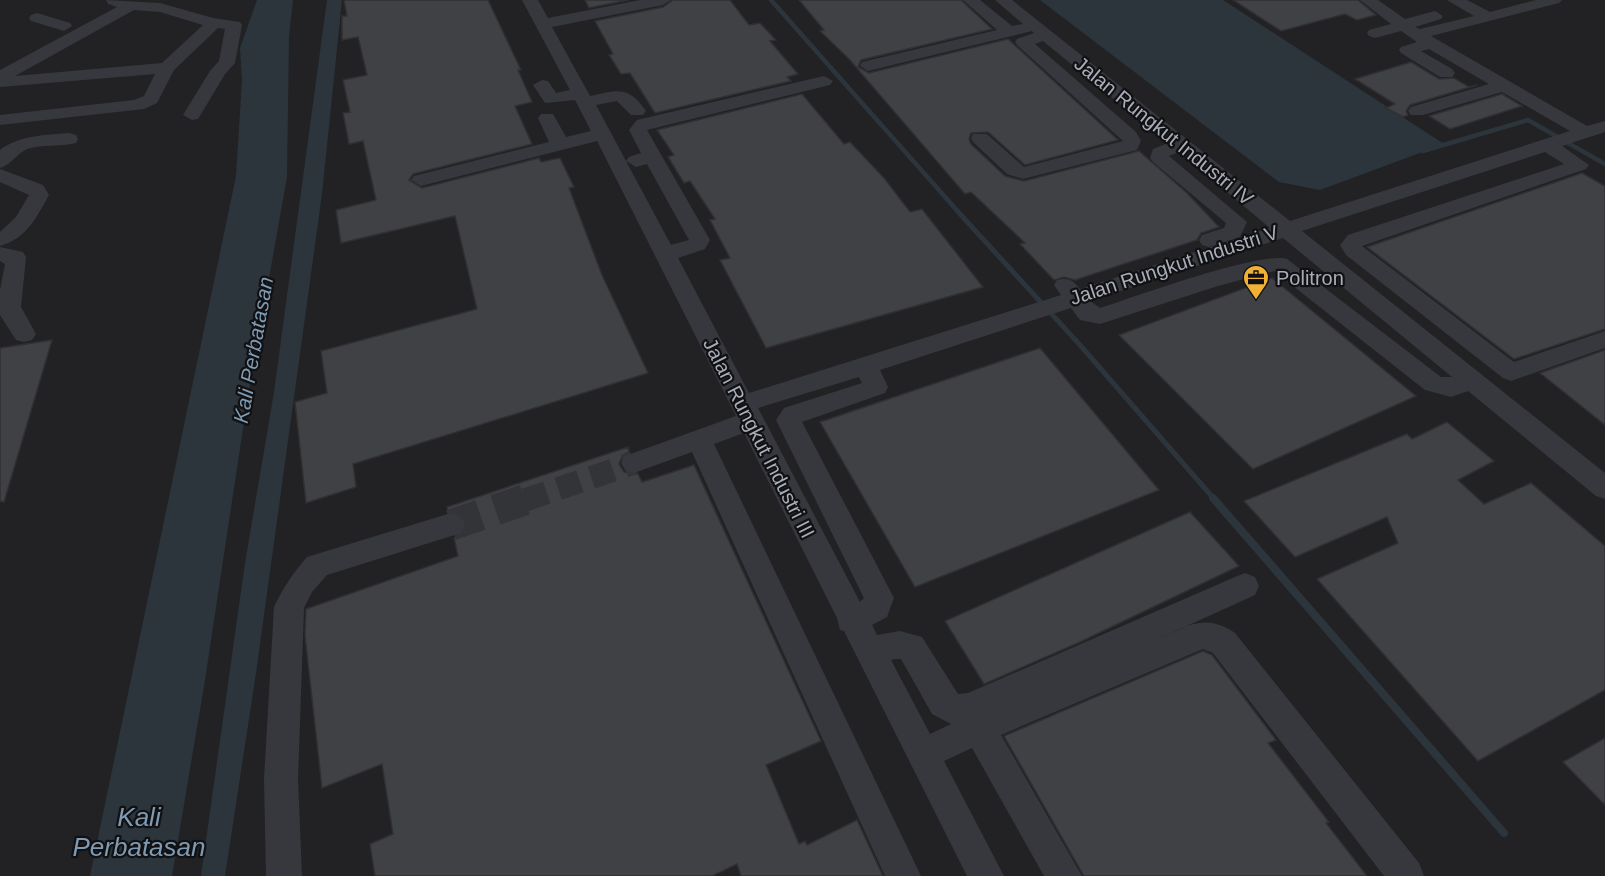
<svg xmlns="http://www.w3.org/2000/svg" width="1605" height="876" viewBox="0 0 1605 876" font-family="Arial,sans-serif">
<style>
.built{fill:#222225}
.water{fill:#2c353c}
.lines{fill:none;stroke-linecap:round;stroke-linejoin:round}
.stream-far2{stroke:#2c353c;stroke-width:4.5}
.stream-far1{stroke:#2c353c;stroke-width:5}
.stream{stroke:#2c353c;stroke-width:8}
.building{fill:#404145;stroke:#303034;stroke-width:1.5}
.minor-tunnel-far1{stroke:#333438;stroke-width:23;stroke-dasharray:23 12;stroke-linecap:butt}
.minor-tunnel{stroke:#333438;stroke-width:31;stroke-dasharray:31 16;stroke-linecap:butt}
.minor{fill:#37383d;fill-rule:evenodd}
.labels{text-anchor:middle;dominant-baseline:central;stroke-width:4.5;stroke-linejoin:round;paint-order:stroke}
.street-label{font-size:20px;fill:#a8adb8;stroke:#111113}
.poi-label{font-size:20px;fill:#a8adb8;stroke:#111113;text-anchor:start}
.water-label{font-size:21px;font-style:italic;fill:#7f9bb3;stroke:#111113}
.near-water-label{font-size:26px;font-style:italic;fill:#7f9bb3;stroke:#111113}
</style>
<rect width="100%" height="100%" fill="#161618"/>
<rect class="built" x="0" y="0" width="1605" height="876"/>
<g class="water">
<polygon points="257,0 293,0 289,36 287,177 247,402 205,680 172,876 90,876 236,176 242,80 240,48"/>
<polygon points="327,0 342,0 322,194 256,673 225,876 201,876 245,563 274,392"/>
<polygon points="1040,0 1223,0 1444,144 1320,190 1279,182"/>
</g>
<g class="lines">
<g class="stream-far2">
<polyline points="771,0 961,215"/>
<polyline points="1423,151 1528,120 1605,164"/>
</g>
<polyline class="stream-far1" points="960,214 1080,345 1215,500"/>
<polyline class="stream" points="1213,498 1504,833"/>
</g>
<g class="building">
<polygon points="344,0 488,0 521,70 518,70 532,102 515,106 532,144 413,174 409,180 422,188 539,158 541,162 560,158 574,187 569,188 602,275 648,373 353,464 356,487 306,503 295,402 327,393 321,351 477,309 455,216 341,243 336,210 376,200 363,141 349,144 343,113 350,112 343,80 367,75 358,37 342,40 342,16 347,16"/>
<polygon points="585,0 628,0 589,8"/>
<polygon points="673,0 730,0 749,25 760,23 776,40 770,41 798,74 787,77 791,81 655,113 630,73 621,74 609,55 613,54 595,21 663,7"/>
<polygon points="799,0 961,0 992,29 861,60 858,67 869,73 1008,39 1118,140 1025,165 988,132 971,133 969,139 971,144 1005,176 1024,181 1139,151 1187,193 1219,227 1201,233 1197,240 1075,280 1064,277 1054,280 1020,244 1025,243 971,192 965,194 849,59 820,31 824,30"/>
<polygon points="1233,0 1358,0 1376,15 1357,20 1345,14 1281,31"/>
<polygon points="1411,62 1439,79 1454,78 1469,87 1477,85 1410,105 1406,111 1408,115 1403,117 1386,108 1395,104 1355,79"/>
<polygon points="802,94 844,144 850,142 884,178 910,212 922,209 983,287 766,348 720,260 730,258 710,220 715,219 690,181 684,183 668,157 674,155 657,130"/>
<polygon points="1502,94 1522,106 1450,129 1429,116"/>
<polygon points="1582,173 1605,186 1605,329 1514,359 1367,247"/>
<polygon points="1272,278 1416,396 1253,469 1119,335"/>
<polygon points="52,340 4,502 0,501 0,348"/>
<polygon points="1040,348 1159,490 915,587 820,422"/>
<polygon points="1605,350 1605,425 1540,373"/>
<polygon points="1447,422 1494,461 1458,480 1484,504 1531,483 1605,546 1605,690 1478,761 1317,579 1398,543 1387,517 1295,557 1244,501 1407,434 1412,439"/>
<polygon points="628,447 629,452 623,455 619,464 624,472 638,474 642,482 694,465 821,741 766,765 799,844 805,841 807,845 857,820 883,876 741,876 737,864 712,876 375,876 370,844 393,834 382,764 322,788 305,636 306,609 458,556 454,538 463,534 467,524 462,515 448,512 447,507"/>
<polygon points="1190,512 1239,566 1080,642 984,684 945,621"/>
<polygon points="1203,651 1212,655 1276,740 1268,743 1329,822 1326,823 1367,876 1084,876 1004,736"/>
<polygon points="1605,738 1605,805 1563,762"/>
</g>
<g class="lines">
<polyline class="minor-tunnel-far1" points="525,500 634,463"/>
<polyline class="minor-tunnel" points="451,525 530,498"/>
<g class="minor">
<path d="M106 0 160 3 213 18 240 22 242 25 235 63 225 74 198 119 192 120 183 115 210 71 219 61 225 29 218 28 174 70 157 103 144 109 0 125V115L134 100 144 96 155 74 0 87V70L117 7 108 4ZM134 10 160 12 203 25 162 63 15 76Z"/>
<path d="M522 0H538L548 18 640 0H671L663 5 552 27 590 96C618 90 628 85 646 111L643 115H631L617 101 596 105 671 245 689 240 647 164 636 167 626 161 629 157 641 153 629 130 637 120 824 76 833 81 830 85 647 130 710 240 705 249 678 258 749 393 1061 295 1054 285 1057 280C1069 277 1073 280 1080 289L1270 228 1179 152 1169 156 1247 222 1240 237 1209 247 1202 245 1199 240 1202 235 1224 228 1226 223 1153 162 1150 158 1153 149 1168 143 1043 41 1035 44 1136 132 1141 141 1137 150 1023 179 1007 174 973 142 971 138 973 134H987L1024 167 1123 141 1017 45 1015 42 1017 39 1034 33 1032 31 868 71 860 66 862 62 997 30 963 0H980L1012 26 1023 24 995 0H1012L1290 221 1570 131 1502 92 1423 115H1411L1408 111 1411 107 1489 84 1429 49 1421 51 1452 69 1455 73 1452 77H1440L1401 53 1399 50 1401 47 1417 42 1401 31 1375 38 1369 36 1367 33 1369 30 1391 24 1360 0H1378L1405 19 1435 11 1443 16 1441 19 1415 27 1420 29 1474 16 1447 0H1467L1490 12 1536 0H1562L1559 3 1431 36 1587 126 1605 121V132L1562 146 1589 165 1586 169 1362 246 1514 362 1605 331V348L1511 381 1503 378 1346 255 1340 245 1348 235 1564 164 1545 152 1302 231 1605 473V499L1596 496 1468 391 1451 397 1425 390 1274 271 1218 286 1100 324 1080 320 1071 308 880 370 888 387 885 393 802 422 894 598 887 617 872 625 877 635 900 631 922 637 958 694 968 693 1235 577 1245 573 1255 577 1259 586 1255 595 1156 640C1186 627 1204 612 1235 633L1419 863 1424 876H1384L1213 653 1203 649 1001 735 1082 876H1044L972 748 944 761 1004 876H967L844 631 840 630 837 618 744 433 714 444 921 876H885L692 452 634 473 625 470 621 463 625 456 736 416 597 141 421 186 411 180 414 176 549 142 538 118 541 114H553L566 137 591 131 575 100 545 103 533 85 542 80 548 81 556 93 570 90ZM1283 238 1452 377H1441L1287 259C1259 251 1134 297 1100 308L1090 301ZM859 377 862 383 784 408 776 420 864 598 860 602 758 408ZM895 659H901L932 714 951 724 930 734 891 660Z"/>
<polygon points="37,13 70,23 72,26 64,31 31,21 29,18 31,15"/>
<path d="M69 133 76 135 78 139 76 143C60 147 43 144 27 149 16 154 11 165 0 168V150C20 135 45 135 69 133Z"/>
<path d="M0 169 43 185 49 195C36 218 27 238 0 246V232L16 217 29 195 0 182Z"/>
<polygon points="0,247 23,252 26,257 21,307 36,334 32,340 24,342 16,340 0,315 0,290 5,264 0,261"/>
<path d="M451 513 461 517 465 525 461 533 327 575 312 592 304 608 298 779 302 876H266L264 779 274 607C283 588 293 573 307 557Z"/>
</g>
</g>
<defs>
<symbol id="office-pin" viewBox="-11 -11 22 30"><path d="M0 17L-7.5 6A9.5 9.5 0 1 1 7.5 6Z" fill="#f2b134" stroke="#111113"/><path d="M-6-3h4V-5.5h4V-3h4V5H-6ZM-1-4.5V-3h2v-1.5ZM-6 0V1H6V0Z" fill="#111"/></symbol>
</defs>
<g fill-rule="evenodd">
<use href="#office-pin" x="1241" y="263" width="30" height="40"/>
</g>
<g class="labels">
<g class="street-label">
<text transform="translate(1164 131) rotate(39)">Jalan Rungkut Industri IV</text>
<text transform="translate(1174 265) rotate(-18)">Jalan Rungkut Industri V</text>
<text transform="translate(759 438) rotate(63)">Jalan Rungkut Industri III</text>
</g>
<g class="poi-label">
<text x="1276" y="278">Politron</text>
</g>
<g class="water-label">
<text transform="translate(253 350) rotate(-80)">Kali Perbatasan</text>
</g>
<g class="near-water-label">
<text x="139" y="817">Kali<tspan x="139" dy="30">Perbatasan</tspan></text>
</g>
</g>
</svg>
